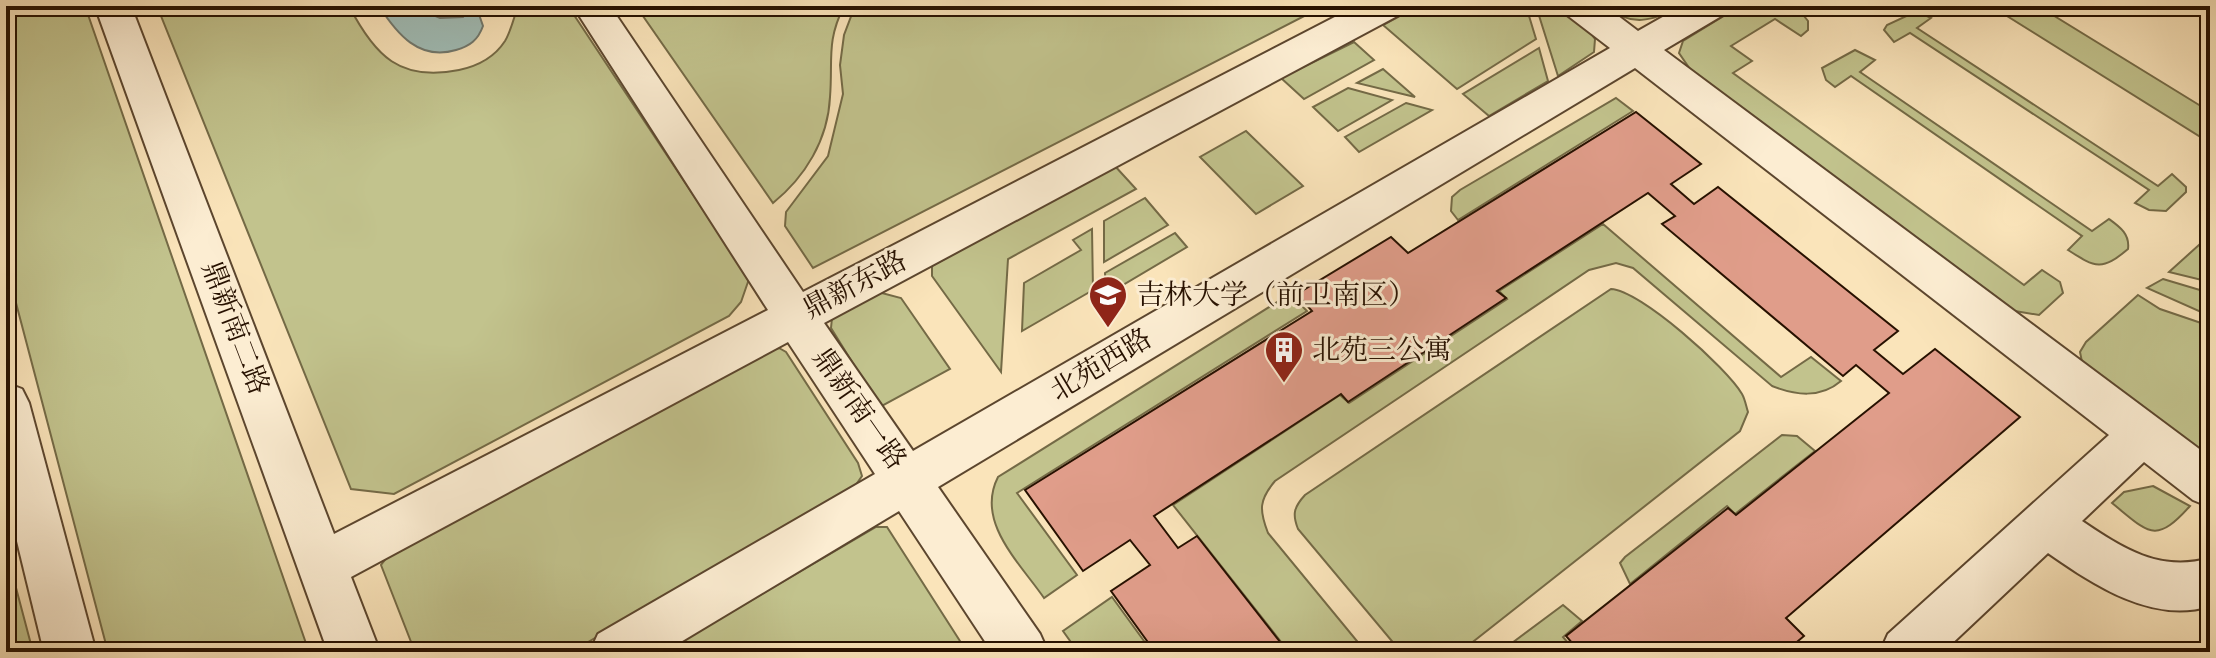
<svg xmlns="http://www.w3.org/2000/svg" width="2216" height="658" viewBox="0 0 2216 658" font-family="'IM FELL DW Pica','Noto Serif SC',serif">
<style>
.green{fill:#c2c38d;stroke:#746a46;stroke-width:2}
.water{fill:#a0bdb7;stroke:#70786e;stroke-width:2}
.building{fill:#e09d8a;stroke:#271100;stroke-width:2}
.lines{fill:none;stroke-linecap:round;stroke-linejoin:round}
.minor-casing{stroke:#5c462e;stroke-width:4}
.minor{fill:#fcedd2;fill-rule:evenodd}
.labels{text-anchor:middle;dominant-baseline:central;stroke-width:6;stroke-linejoin:round;paint-order:stroke}
.street-label{font-size:28px;fill:#271100;stroke:#fcedd2}
.poi-label{font-size:28px;fill:#271100;stroke:#fcedd2;text-anchor:start}
</style>
<rect width="100%" height="100%" fill="#fae4ba"/>
<filter id="stains"><feTurbulence type="fractalNoise" baseFrequency=".0025" numOctaves="4"/><feColorMatrix values="0 0 0 0 .2 0 0 0 0 .09 0 0 0 0 .02 0 0 0 .5 -.17"/></filter>
<radialGradient id="worn" r=".72"><stop offset=".6" stop-color="#630" stop-opacity="0"/><stop offset="1" stop-color="#630" stop-opacity=".3"/></radialGradient>
<g class="green">
<polygon points="6,6 85,6 309,652 108,652 6,265"/>
<path d="M157 6H349C375 56 400 82 459 70 478 66 494 58 505 41 511 31 514 17 518 6 538 6 553 16 574 15L749 279 741 302 729 316 394 494 351 489Z"/>
<path d="M636 6H844C826 42 833 60 830 97 828 140 805 177 773 203Z"/>
<polygon points="855,6 1311,6 1316,10 813,268 785,226 786,212 828,156 843,94 840,65 844,35"/>
<polygon points="1418,6 1526,6 1536,39 1457,89 1383,25"/>
<path d="M1536 6C1563 6 1580 16 1595 39L1594 52 1558 76Z"/>
<path d="M1604 6H1680C1652 22 1631 27 1604 6Z"/>
<polygon points="1740,6 1796,6 1808,21 1808,30 1801,36 1775,19 1731,46 1752,61 1733,73 2024,285 2042,270 2060,282 2063,293 2039,315 2015,311 1692,72 1679,53 1683,41"/>
<polygon points="1991,6 2038,6 2204,108 2207,141"/>
<polygon points="1917,11 1931,18 1917,28 2158,186 2172,174 2186,187 2186,192 2166,211 2149,210 2135,203 2149,190 1910,33 1894,42 1884,30 1887,25"/>
<polygon points="1354,42 1374,60 1304,99 1281,78"/>
<polygon points="1539,48 1548,81 1489,116 1463,94"/>
<path d="M1855 50 1875 60 1860 72 2092 231 2109 219C2120 227 2130 234 2128 249 2102 271 2096 268 2068 250L2082 236 1851 76 1835 87 1826 80 1822 68Z"/>
<polygon points="1383,69 1415,97 1357,83"/>
<polygon points="1348,88 1392,100 1338,131 1313,107"/>
<polygon points="1616,98 1633,111 1458,220 1451,211 1452,197 1460,190"/>
<polygon points="1406,103 1432,110 1359,152 1345,137"/>
<polygon points="1246,131 1303,186 1256,214 1200,157"/>
<polygon points="1114,165 1136,189 1008,259 1001,372 932,276 932,266"/>
<polygon points="1145,198 1168,225 1104,262 1104,221"/>
<path d="M1603 224 1781 377 1811 357 1841 381C1820 399 1795 395 1772 386L1633 268 1616 263 1589 270 1275 481C1259 500 1259 510 1268 533L1366 652H1289L1173 505 1340 395 1349 403 1507 299 1499 291Z"/>
<polygon points="1092,229 1093,290 1022,331 1024,283 1081,250 1073,240"/>
<polygon points="1175,233 1187,247 1106,295 1105,273"/>
<polygon points="2210,235 2210,282 2169,272"/>
<polygon points="2163,279 2210,293 2210,316 2147,288"/>
<path d="M1611 289C1640 290 1727 368 1742 394 1745 399 1746 406 1748 412L1740 431 1460 652H1401L1298 529C1292 514 1294 507 1305 495Z"/>
<polygon points="878,292 901,298 950,369 880,407 831,328 832,318"/>
<path d="M1290 294 1307 311 1017 493 1077 575 1044 598C1020 563 975 522 998 477Z"/>
<polygon points="2138,295 2160,309 2210,326 2210,461 2082,362 2080,352 2086,342"/>
<polygon points="779,348 786,352 858,463 862,476 855,486 571,652 415,652 381,565 388,556 767,351"/>
<polygon points="1782,435 1797,436 1815,451 1735,514 1727,506 1630,584 1620,563 1625,557"/>
<path d="M2153 486 2190 506C2155 545 2149 533 2112 503L2124 492Z"/>
<polygon points="876,527 887,527 967,652 663,652"/>
<polygon points="15,584 33,652 6,652 6,588"/>
<polygon points="1112,597 1152,652 1078,652 1063,631"/>
<polygon points="1563,605 1582,621 1563,637 1569,644 1560,652 1500,652"/>
</g>
<path class="water" d="M379 6H412L440 18 463 17 466 12 463 6H476L483 26C478 40 470 46 456 50 419 61 397 34 379 6Z"/>
<polygon class="building" points="1636,112 1701,164 1671,184 1694,204 1718,187 1898,331 1874,350 1903,374 1935,349 2020,417 1786,618 1804,636 1785,652 1564,652 1573,644 1566,636 1728,508 1736,515 1889,393 1856,365 1843,376 1662,224 1675,216 1648,193 1497,291 1506,298 1348,402 1341,394 1154,516 1178,548 1197,536 1288,652 1155,652 1111,591 1150,565 1130,540 1083,571 1025,490 1312,311 1297,294 1391,237 1408,253"/>
<g class="lines">
<defs>
<g id="minor">
<path d="M95 6H131L334 534 768 310 573 6H610L803 292 1356 6H1404L1399 15 824 323 913 451 1610 48 1567 15 1562 6H1605L1638 31 1682 6H1728L1723 15 1664 50 2210 457V507L2193 500 2144 462 2082 521C2122 548 2160 573 2210 558V606C2152 624 2094 585 2048 553L1943 652H1880L1888 634 2109 435 1635 68 938 487 1040 634 1048 652H992L899 511 664 652H590L598 634 875 474 788 342 351 577 380 652H328Z"/>
<polygon points="6,383 22,389 29,403 96,652 44,652 6,496"/>
</g>
</defs>
<use href="#minor" class="minor-casing"/>
<use href="#minor" class="minor"/>
</g>
<defs>
<symbol id="university-pin" viewBox="-11 -11 22 30"><path d="M0 17L-7.5 6A9.5 9.5 0 1 1 7.5 6Z" fill="#8f2418" stroke="#fcedd2"/><path d="M0-5L7-2L0 1L-7-2ZM-4 1L0 2.5L4 1V4Q0 6-4 4Z" fill="#fff"/></symbol>
<symbol id="building-pin" viewBox="-11 -11 22 30"><path d="M0 17L-7.5 6A9.5 9.5 0 1 1 7.5 6Z" fill="#8f2418" stroke="#fcedd2"/><path d="M-4-6H4V6H1V3H-1V6H-4ZM-2.5-4.3h1.7v1.8h-1.7ZM.8-4.3h1.7v1.8H.8ZM-2.5-1h1.7V.8h-1.7ZM.8-1h1.7V.8H.8Z" fill="#fff"/></symbol>
</defs>
<g fill-rule="evenodd">
<use href="#university-pin" x="1086" y="273" width="44" height="60"/>
<use href="#building-pin" x="1262" y="328" width="44" height="60"/>
</g>
<g class="labels">
<g class="street-label">
<text transform="translate(855 285) rotate(-28)">鼎新东路</text>
<text transform="translate(235 328) rotate(69)">鼎新南二路</text>
<text transform="translate(1101 365) rotate(-31)">北苑西路</text>
<text transform="translate(859 409) rotate(55)">鼎新南一路</text>
</g>
<g class="poi-label">
<text x="1136" y="295">吉林大学（前卫南区）</text>
<text x="1312" y="350">北苑三公寓</text>
</g>
</g>
<rect width="2216" height="658" fill="none" stroke="#fae4ba" stroke-width="32"/>
<rect x="8" y="8" width="2200" height="642" fill="none" stroke="#271100" stroke-width="4"/>
<rect x="16" y="16" width="2184" height="626" fill="none" stroke="#271100" stroke-width="2"/>
<rect width="100%" height="100%" filter="url(#stains)"/>
<rect width="100%" height="100%" fill="url(#worn)"/>
</svg>
